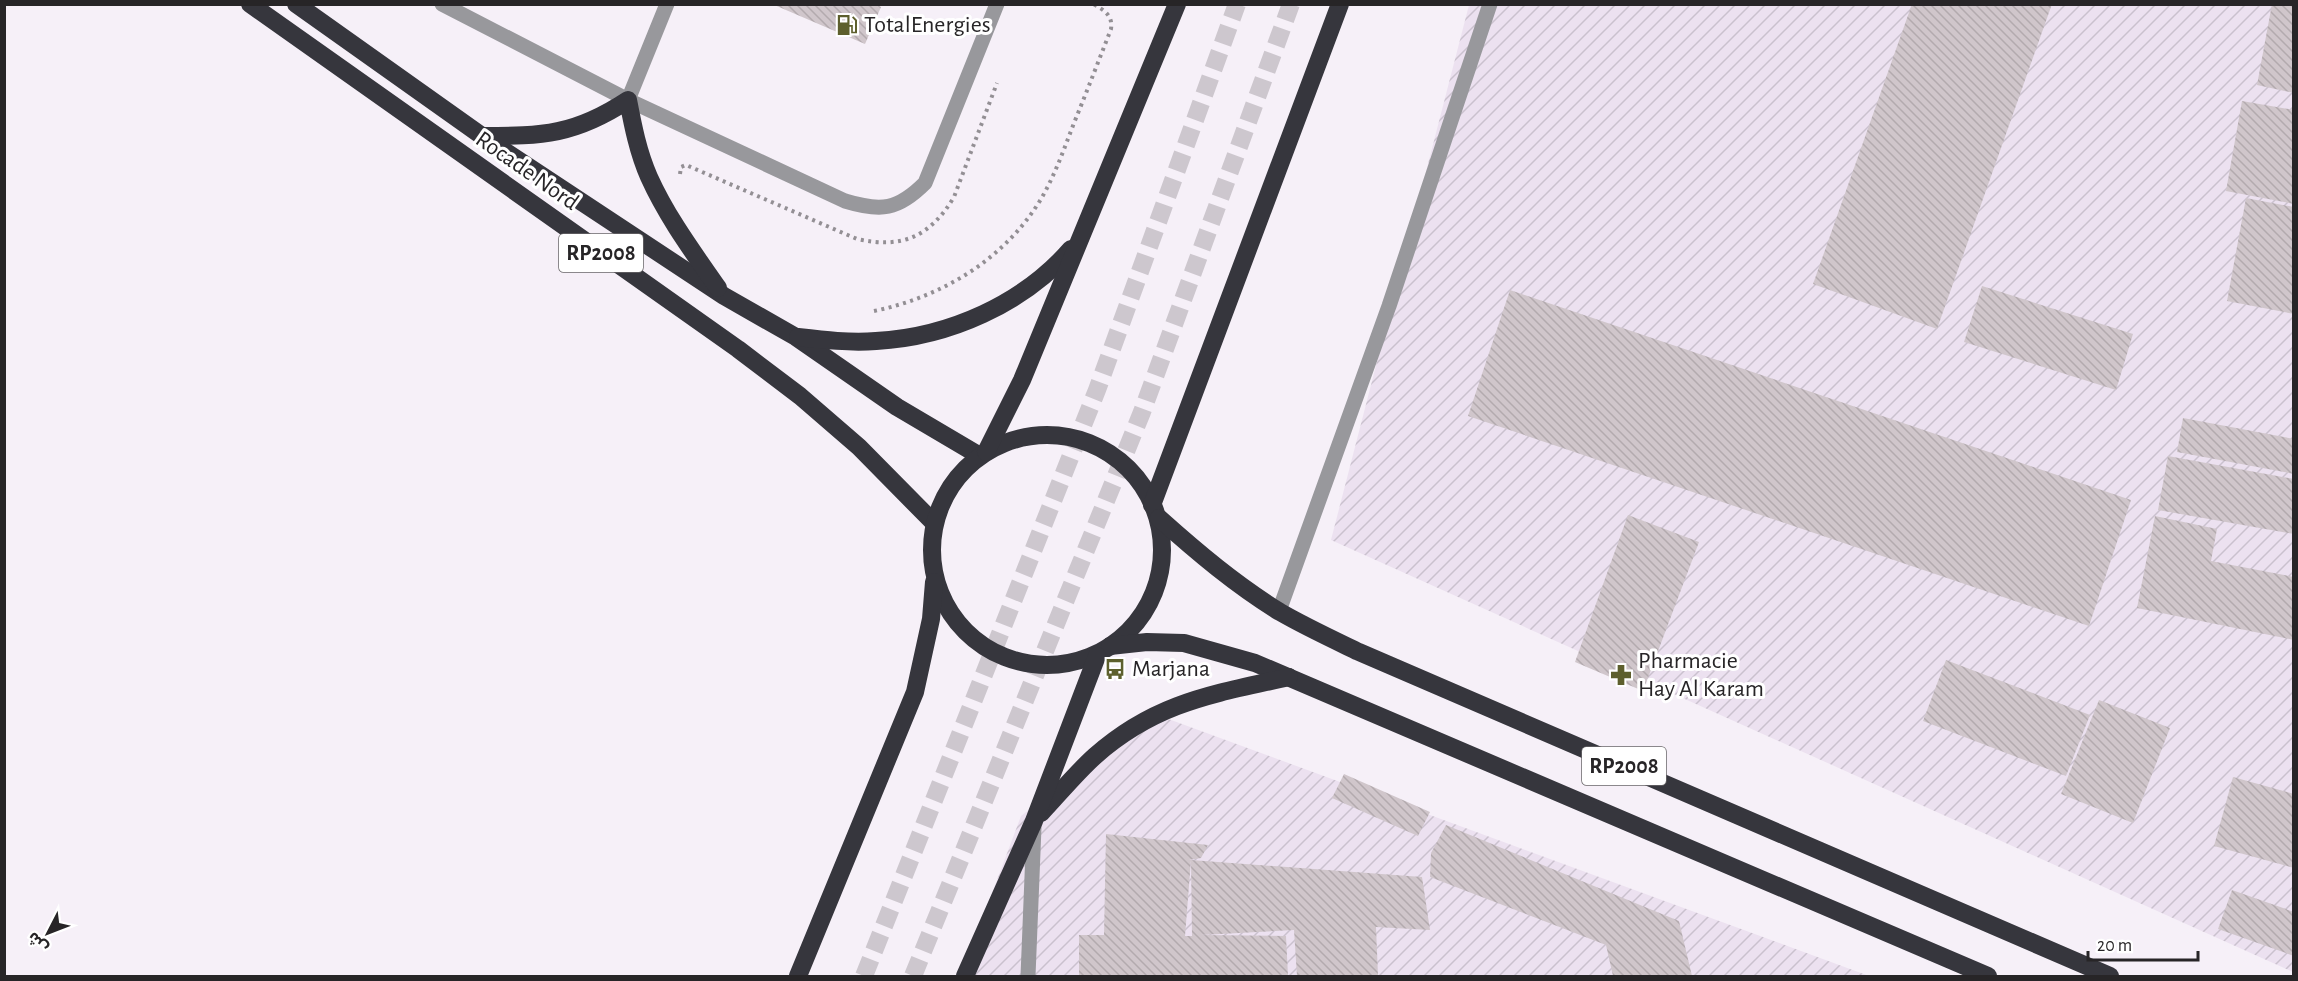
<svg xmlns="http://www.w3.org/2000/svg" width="2298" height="981" viewBox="0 0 2298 981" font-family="'Alegreya Sans','Noto Sans Arabic',sans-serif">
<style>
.industrial{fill:url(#industrial-furrows)}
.building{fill:url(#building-back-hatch)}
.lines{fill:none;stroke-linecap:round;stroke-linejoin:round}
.highway-tunnel{stroke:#cdc7ce;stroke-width:18;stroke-dasharray:18 9;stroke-linecap:butt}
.path{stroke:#938f94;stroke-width:4;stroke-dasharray:3 4.5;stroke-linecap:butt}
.lane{stroke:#98989c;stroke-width:15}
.street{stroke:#98989c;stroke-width:15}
.highway{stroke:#36363d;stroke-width:18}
.labels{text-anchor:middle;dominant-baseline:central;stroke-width:6;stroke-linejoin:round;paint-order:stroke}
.shield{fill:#fff;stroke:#686668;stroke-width:1.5}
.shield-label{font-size:22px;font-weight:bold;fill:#272527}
.poi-label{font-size:24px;fill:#272527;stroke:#fff;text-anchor:start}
.street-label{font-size:24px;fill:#272527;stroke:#fff}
</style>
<defs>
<pattern id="industrial-furrows" width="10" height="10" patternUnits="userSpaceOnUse" patternTransform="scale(1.5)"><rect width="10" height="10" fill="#ece1f0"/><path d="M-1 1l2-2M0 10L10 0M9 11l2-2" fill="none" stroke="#cac1ce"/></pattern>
<pattern id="building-back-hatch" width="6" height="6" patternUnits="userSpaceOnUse" patternTransform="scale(1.5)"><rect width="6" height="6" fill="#d0c6cb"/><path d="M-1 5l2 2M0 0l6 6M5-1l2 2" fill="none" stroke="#b3aaae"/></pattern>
</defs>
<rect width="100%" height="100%" fill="#f6f0f8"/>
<g class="industrial">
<polygon points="1469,5 2293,5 2293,972 1331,540"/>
<polygon points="1152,713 1869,976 961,976 1021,816"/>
</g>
<g class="building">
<polygon points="772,4 875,4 881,7 865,44"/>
<polygon points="1912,4 2052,4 1937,329 1813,284"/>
<polygon points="2272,4 2294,4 2294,93 2257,85"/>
<polygon points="2242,101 2294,110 2294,204 2226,191"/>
<polygon points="2246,198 2294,207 2294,314 2227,301"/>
<polygon points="1982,286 2133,334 2116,390 1964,342"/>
<polygon points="1510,290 2131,500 2089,626 1468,416"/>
<polygon points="2183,418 2294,439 2294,474 2177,452"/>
<polygon points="2168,456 2294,479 2294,534 2158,510"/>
<polygon points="1628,515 1699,542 1643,691 1575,662"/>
<polygon points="2155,516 2217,529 2211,561 2294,577 2294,640 2137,608"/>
<polygon points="1946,660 2090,715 2066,776 1923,721"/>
<polygon points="2099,700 2170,728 2133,823 2061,794"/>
<polygon points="1344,774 1430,812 1418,836 1332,798"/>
<polygon points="2233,777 2294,794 2294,868 2214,846"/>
<polygon points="1446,825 1679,921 1692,976 1613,976 1606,945 1430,877 1431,853"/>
<polygon points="1106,834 1208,845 1201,858 1189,860 1191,860 1185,936 1192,936 1191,860 1422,877 1430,930 1376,927 1378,976 1297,976 1294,930 1201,935 1286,936 1288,976 1079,976 1079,935 1104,935"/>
<polygon points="2232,890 2294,912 2294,956 2218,929"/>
</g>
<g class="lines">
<g class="highway-tunnel">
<polyline points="864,976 1097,390 1237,4"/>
<polyline points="913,976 1142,412 1291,4"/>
</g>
<g class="path">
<path d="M680 174 681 167 686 165 857 239C902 249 930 237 954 197L997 83"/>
<path d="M874 311C942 297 1005 259 1041 199 1055 175 1064 149 1074 123 1087 91 1099 60 1111 29 1113 15 1104 10 1093 4"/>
</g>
<polyline class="lane" points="1028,976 1034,827"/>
<g class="street">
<path d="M442 4 628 100 845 201C881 212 898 210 925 183L997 4"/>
<polyline points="628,100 667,4"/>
<polyline points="1279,611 1389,306 1490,4"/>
</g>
<g class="highway">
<polyline points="250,4 738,349 800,396 859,447 934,523"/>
<polyline points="296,4 482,136 724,296 796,337 897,407 980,456"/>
<path d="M482 136C543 136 575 135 628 100 633 126 638 152 649 177 667 217 693 252 718 288"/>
<path d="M798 337C824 340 850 343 876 341 949 337 1023 304 1071 249"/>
<circle cx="1047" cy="550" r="115"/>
<polyline points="986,452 1022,380 1177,4"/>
<polyline points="1152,505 1340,4"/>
<path d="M1159 518C1197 552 1236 585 1280 612 1306 627 1332 639 1359 652L2110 976"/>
<polyline points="1110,646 1147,642 1184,643 1255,663 1988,976"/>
<path d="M1041 813C1059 794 1076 773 1095 756 1156 702 1214 694 1289 677"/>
<polyline points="798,976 915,692 931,619 934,582"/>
<polyline points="965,976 1034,821 1097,656"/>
</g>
</g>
<defs>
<symbol id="fuel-bare" viewBox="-9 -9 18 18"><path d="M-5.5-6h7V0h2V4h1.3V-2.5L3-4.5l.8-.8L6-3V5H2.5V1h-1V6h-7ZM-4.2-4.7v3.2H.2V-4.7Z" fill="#5d5f2d" stroke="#fff" stroke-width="2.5" paint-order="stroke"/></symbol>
<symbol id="bus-bare" viewBox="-9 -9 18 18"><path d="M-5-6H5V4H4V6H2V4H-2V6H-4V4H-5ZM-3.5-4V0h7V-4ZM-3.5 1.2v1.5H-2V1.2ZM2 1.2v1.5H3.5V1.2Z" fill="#5d5f2d" stroke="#fff" stroke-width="2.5" paint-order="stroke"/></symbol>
<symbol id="pharmacy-bare" viewBox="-9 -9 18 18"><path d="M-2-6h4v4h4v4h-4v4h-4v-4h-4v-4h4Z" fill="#5d5f2d" stroke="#fff" stroke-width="2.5" paint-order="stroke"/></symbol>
</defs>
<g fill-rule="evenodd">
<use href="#fuel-bare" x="832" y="10" width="30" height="30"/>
<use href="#bus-bare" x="1100" y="654" width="30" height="30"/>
<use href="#pharmacy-bare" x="1606" y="660" width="30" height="30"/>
</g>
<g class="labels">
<g class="shield">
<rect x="559" y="234" width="84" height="38" rx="4.5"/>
<rect x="1582" y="747" width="84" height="38" rx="4.5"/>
</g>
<g class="shield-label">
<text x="601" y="253">RP2008</text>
<text x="1624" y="766">RP2008</text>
</g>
<g class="poi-label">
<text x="864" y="25">TotalEnergies</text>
<text x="1638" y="661">Pharmacie<tspan x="1638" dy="28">Hay Al Karam</tspan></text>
<text x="1132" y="669">Marjana</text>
</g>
<g class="street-label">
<text transform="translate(527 171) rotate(35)">Rocade Nord</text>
</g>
</g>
<rect width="2298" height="981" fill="none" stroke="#272527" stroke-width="12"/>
<g transform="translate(48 933) rotate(228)" stroke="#ffffff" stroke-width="4.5" paint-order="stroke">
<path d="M0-4.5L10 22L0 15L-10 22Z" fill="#272527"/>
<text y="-9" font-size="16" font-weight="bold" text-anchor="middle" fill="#272527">ش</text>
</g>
<path d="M2088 951v9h110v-9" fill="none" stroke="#272527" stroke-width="3"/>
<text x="2097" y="951" font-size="18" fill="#272527" stroke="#ffffff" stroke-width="4.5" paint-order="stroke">20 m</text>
</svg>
